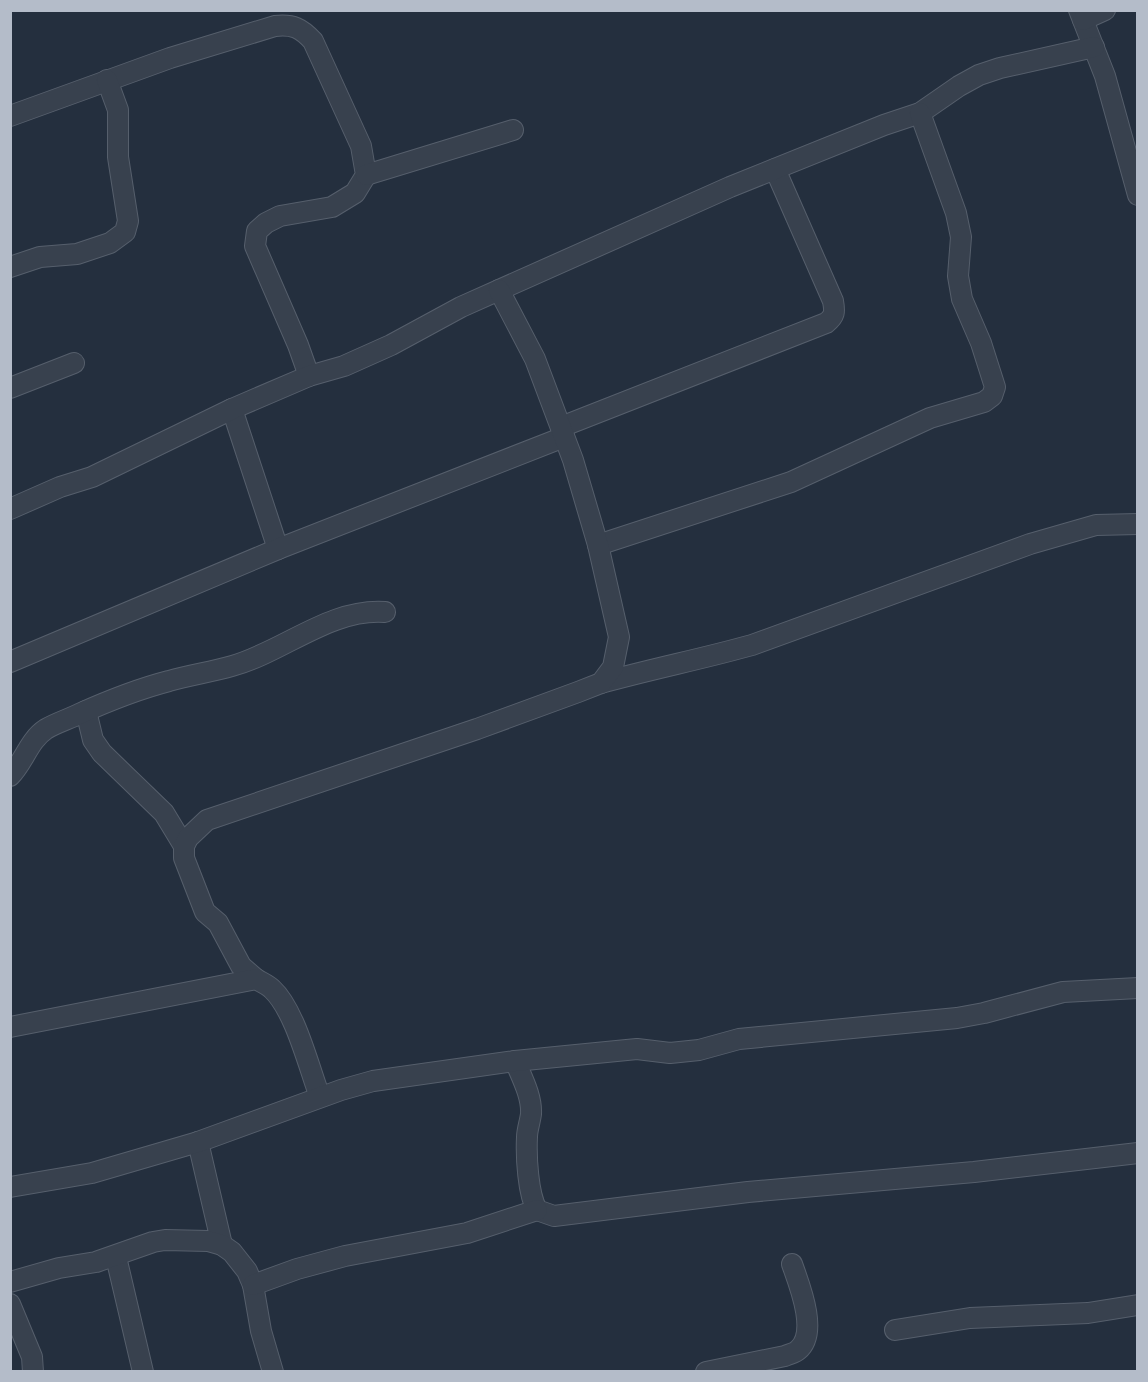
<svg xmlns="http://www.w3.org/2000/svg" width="1148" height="1382" viewBox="0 0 1148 1382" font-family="'Space Grotesk',sans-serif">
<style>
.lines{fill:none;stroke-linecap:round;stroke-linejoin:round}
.minor-casing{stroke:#565f6c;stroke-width:22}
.minor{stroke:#38414e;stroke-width:20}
</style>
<rect width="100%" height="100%" fill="#242f3e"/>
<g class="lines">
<defs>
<g id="minor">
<polyline points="1079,10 1105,76 1138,195"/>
<polyline points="1083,20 1105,10"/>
<path d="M10 116 170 58 275 26C293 24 301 28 313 41L361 146 366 175 355 193 332 207 280 216 266 223 257 231 255 246 298 345 309 376"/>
<polyline points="366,175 513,130"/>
<polyline points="10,267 40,257 77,254 110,243 125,232 128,221 118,157 118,110 107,80"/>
<polyline points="10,388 74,363"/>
<polyline points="232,409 278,549"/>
<path d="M561 427 826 323C835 316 835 312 833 301L775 169"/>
<polyline points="10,509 60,487 92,477 232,409 309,376 344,366 391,345 461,307 730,187 884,125 920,113 959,86 979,75 1000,68 1094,47"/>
<polyline points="598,545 791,482 930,418 984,402 992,396 995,387 981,343 962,299 958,276 961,237 956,213 920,113"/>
<polyline points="10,662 278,549 564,437"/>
<path d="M601 683C651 669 702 659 752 645L1030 544 1096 525 1138 524"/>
<polyline points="86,711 93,740 102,753 164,813 184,846"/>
<path d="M10 776C24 762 29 740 46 729 56 723 69 719 79 714 108 701 138 689 169 681 190 675 211 672 232 666 283 652 330 608 385 612"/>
<polyline points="256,979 241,966 218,923 205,912 184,858 184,846 188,838 207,820 477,729 578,692 601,683 613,667 619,637 598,545 573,460 535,359 499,290"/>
<path d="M10 1027 256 979C261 982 268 985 272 989 295 1010 309 1068 320 1097"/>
<path d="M515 1061C522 1078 532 1096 531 1114 530 1122 527 1130 527 1137 526 1157 528 1194 537 1210L554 1216 748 1192 974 1172 1138 1153"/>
<polyline points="198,1142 222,1245"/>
<polyline points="10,1187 92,1173 198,1142 341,1090 373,1081 515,1061 637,1049 670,1053 699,1050 739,1039 957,1018 984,1013 1063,992 1138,988"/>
<polyline points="116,1257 143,1372"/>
<polyline points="10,1282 59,1268 96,1262 153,1242 165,1240 208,1241 222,1245 232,1252 247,1271 253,1285 261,1331 273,1372"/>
<polyline points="253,1285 297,1269 345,1256 467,1233 537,1210"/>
<polyline points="10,1304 32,1357 33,1372"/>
<polyline points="895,1330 970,1318 1088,1313 1138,1305"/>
<path d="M706 1372 785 1356C789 1354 795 1353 798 1350 819 1333 799 1284 792 1264"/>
</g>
</defs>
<use href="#minor" class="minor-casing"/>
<use href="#minor" class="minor"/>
</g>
<rect width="1148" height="1382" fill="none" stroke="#b4bcc9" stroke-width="24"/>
</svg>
